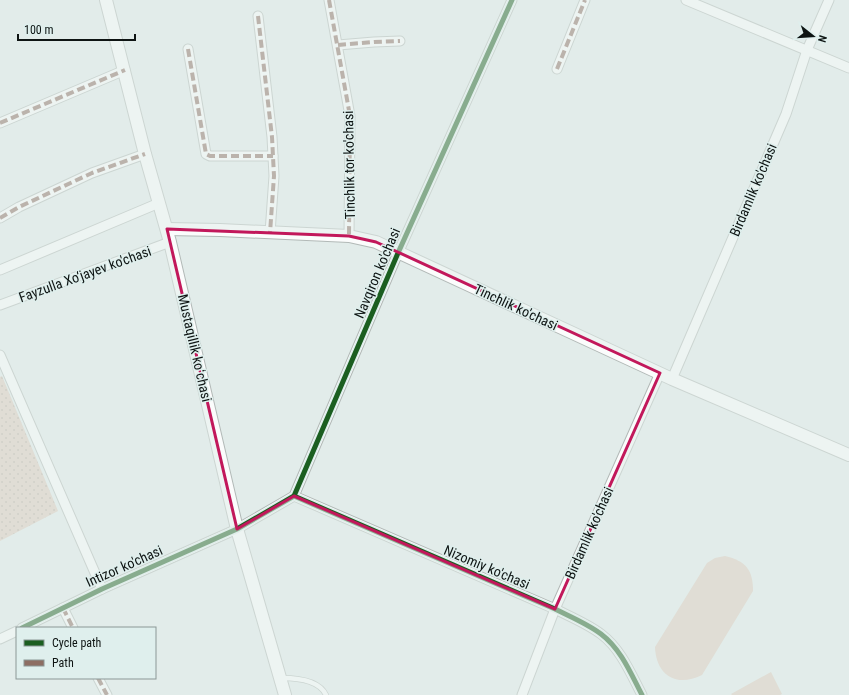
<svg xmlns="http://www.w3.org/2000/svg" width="849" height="695" viewBox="0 0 849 695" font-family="'Roboto Condensed',sans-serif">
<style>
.green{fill:#ddc9bc}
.park{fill:url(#park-dots)}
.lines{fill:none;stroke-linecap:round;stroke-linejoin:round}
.lane-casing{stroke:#b2b9b7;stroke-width:6}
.street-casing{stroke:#b2b9b7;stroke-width:11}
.secondary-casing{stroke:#b2b9b7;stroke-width:14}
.lane{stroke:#fbfcfc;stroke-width:4.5}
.street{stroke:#fbfcfc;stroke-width:9}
.secondary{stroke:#fbfcfc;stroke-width:12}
.quiet{stroke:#8d6e63;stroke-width:4;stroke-dasharray:8 4;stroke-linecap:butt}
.cycleway-casing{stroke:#dfefed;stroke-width:8}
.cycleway{stroke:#1b5e20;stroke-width:5}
.marked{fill:none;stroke:#c2185b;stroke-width:3;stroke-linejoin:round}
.labels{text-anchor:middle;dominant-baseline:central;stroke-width:3;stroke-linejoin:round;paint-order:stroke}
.street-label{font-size:14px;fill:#0e1413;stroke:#dfefed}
</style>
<defs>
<pattern id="park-dots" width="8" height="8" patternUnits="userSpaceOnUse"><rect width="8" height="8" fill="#ddc9bc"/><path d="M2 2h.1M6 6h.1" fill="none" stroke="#bcaca1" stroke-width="1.8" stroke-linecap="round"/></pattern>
</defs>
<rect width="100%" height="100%" fill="#e2ecea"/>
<g class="green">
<path d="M725 556C746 561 753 570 753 591L702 675C676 688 656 675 655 647L707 563 715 558Z"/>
<polygon points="771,672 782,694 780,695 732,695 731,694"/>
</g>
<polygon class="park" points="2,376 58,511 0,541 0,377"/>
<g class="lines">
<defs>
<path id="lane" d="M282 678C297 678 319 680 326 695"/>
<g id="street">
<polyline points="329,0 350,116 349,236"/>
<polyline points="686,0 849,68"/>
<polyline points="258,16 272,137 274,176 270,233"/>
<polyline points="338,45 374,42 400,41"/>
<polyline points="188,49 206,154 210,156 273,156"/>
<polyline points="557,69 585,0"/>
<polyline points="0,123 125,70"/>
<polyline points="0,218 19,207 92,173 145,154"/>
<polyline points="0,270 159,203"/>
<polyline points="0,305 170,242"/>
<polyline points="0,355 102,589"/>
<polyline points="672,379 786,114 807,50 829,0"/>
<path d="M294 496 555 609C571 617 588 624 601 634 621 649 631 674 642 695"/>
<polyline points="63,608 73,628"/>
<polyline points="22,628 102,589 237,529 294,496 398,253 512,0"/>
<polyline points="0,639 17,631"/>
<polyline points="98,678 107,695"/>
<polyline points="522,695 555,609 660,373"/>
</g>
<g id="secondary">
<polyline points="106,0 145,154 170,242 237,529 285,695"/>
<polyline points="167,229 220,230 349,236 376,242 672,379 849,455"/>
</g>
</defs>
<use href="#lane" class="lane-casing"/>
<use href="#street" class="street-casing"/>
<use href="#secondary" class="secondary-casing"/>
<use href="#lane" class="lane"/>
<use href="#street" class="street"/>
<use href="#secondary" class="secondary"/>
<g class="quiet">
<polyline points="329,0 350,116 349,236"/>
<polyline points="258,16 272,137 274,176 270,233"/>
<polyline points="338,45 374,42 400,41"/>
<polyline points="188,49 206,154 210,156 273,156"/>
<polyline points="557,69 585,0"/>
<polyline points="0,123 125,70"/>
<polyline points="0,218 19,207 92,173 145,154"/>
<polyline points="63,608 73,628"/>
<polyline points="98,678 107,695"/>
</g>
<defs>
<g id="cycleway">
<path d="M294 496 555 609C571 617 588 624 601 634 621 649 631 674 642 695"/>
<polyline points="22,628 102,589 237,529 294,496 398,253 512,0"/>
</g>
</defs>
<use href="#cycleway" class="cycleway-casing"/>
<use href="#cycleway" class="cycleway"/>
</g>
<path d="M0 0H849V695H0ZM167 229 349 236 376 242 660 373 555 609 294 496 237 529Z" fill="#e2ecea" fill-opacity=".55" fill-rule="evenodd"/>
<path class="marked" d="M167 229 349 236 376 242 660 373 555 609 294 496 237 529Z"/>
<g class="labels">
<g class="street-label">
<text transform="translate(349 165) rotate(-91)">Tinchlik tor ko'chasi</text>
<text transform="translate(753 190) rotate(-67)">Birdamlik ko'chasi</text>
<text transform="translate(377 273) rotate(-67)">Navqiron ko'chasi</text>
<text transform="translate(85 274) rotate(-20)">Fayzulla Xo‘jayev ko'chasi</text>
<text transform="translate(516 307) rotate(25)">Tinchlik ko'chasi</text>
<text transform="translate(195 348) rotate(77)">Mustaqillik koʻchasi</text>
<text transform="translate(589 533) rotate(-66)">Birdamlik ko'chasi</text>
<text transform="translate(124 566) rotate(-24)">Intizor ko'chasi</text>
<text transform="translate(487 567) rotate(23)">Nizomiy ko'chasi</text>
</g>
</g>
<rect x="16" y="627" width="140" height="52" fill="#dfefed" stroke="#8b9796"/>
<rect x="24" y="640" width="20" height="6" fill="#1b5e20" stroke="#8b9796"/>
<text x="52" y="647" font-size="12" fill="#0e1413">Cycle path</text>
<rect x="24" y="660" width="20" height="6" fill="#8d6e63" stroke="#8b9796"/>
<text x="52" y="667" font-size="12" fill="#0e1413">Path</text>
<g transform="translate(813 36) rotate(107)" stroke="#dfefed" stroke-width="3" paint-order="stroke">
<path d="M0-3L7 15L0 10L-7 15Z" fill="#0e1413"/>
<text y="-6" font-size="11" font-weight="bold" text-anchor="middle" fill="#0e1413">N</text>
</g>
<path d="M18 34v6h117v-6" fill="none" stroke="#0e1413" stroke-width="2"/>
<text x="24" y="34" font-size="12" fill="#0e1413" stroke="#dfefed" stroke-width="3" paint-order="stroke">100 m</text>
</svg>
